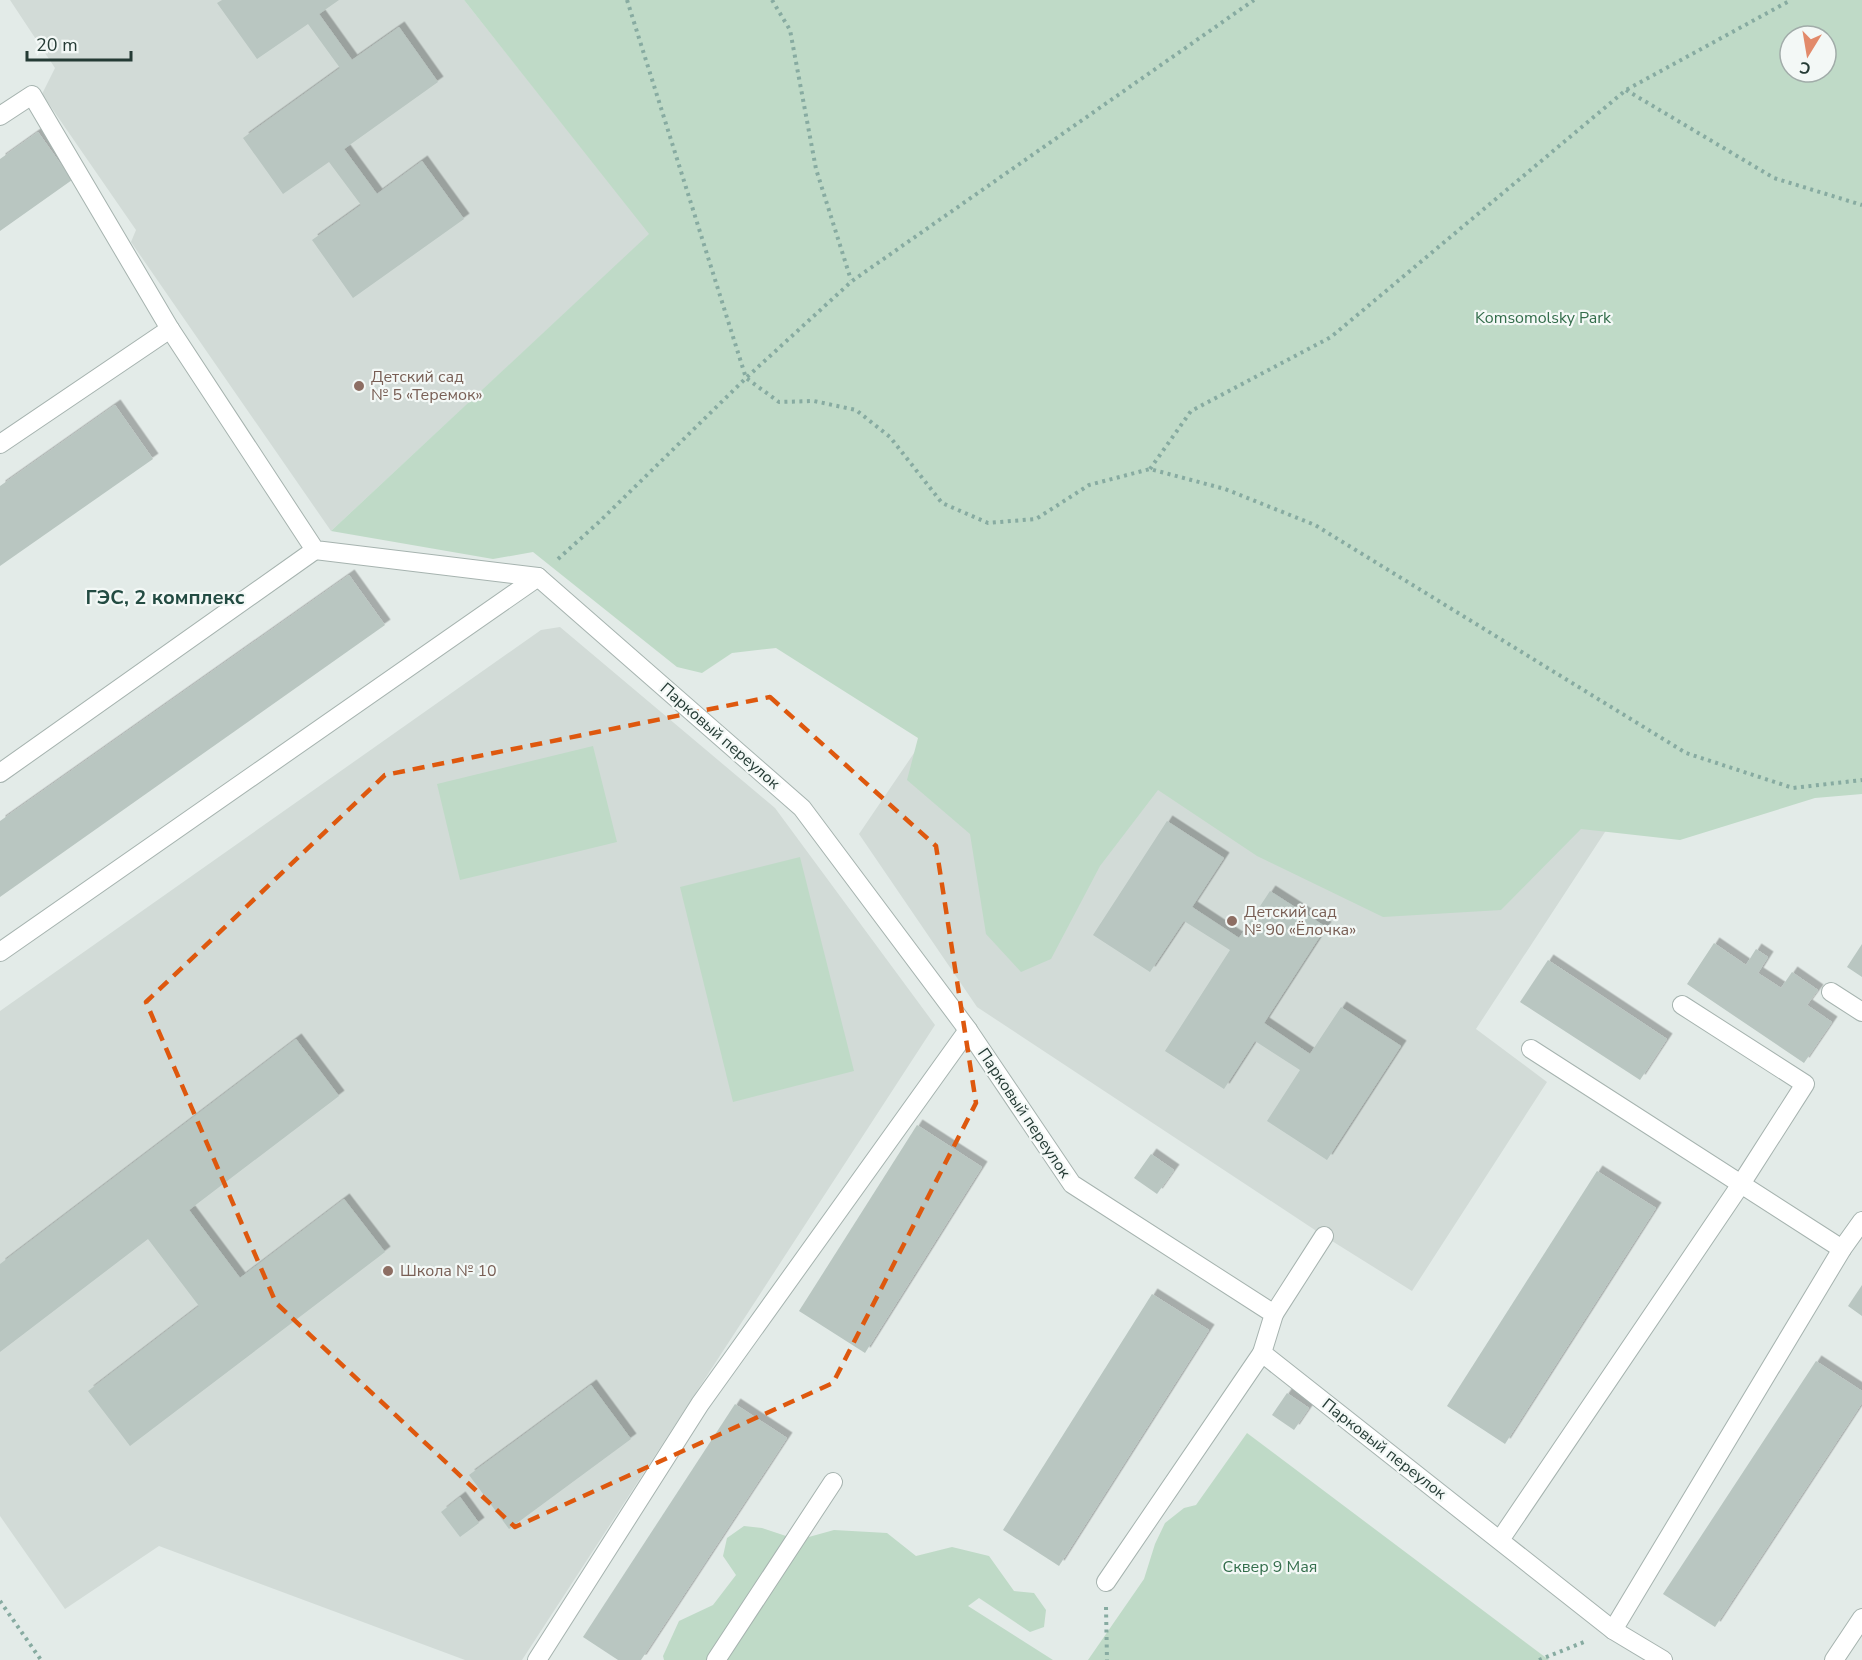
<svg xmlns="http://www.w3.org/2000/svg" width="1862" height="1660" viewBox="0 0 1862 1660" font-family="'Nunito Sans',sans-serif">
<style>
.built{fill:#d2dbd7}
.green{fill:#bfdac7;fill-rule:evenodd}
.building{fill:#b9c6c1;filter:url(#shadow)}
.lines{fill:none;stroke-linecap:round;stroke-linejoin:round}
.minor-casing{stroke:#a6b3af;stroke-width:20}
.path{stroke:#87aba1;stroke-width:4;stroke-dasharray:3 4.5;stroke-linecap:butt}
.minor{stroke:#fff;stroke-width:18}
.marked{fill:none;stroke:#de580e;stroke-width:4.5;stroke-dasharray:12 8;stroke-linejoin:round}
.education-dot{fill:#8d6e63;stroke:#f3f8f6;stroke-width:2}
.labels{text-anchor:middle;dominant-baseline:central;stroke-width:4.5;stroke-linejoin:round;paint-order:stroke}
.park-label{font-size:16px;fill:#336d4b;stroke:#f3f8f6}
.education-label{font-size:16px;fill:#785e54;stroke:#f3f8f6;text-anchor:start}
.street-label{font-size:16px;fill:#253b35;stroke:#f3f8f6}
.quarter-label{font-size:20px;font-weight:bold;fill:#234b42;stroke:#f3f8f6}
</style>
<defs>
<filter id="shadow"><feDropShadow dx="5.5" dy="-5.5" stdDeviation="0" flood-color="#0004"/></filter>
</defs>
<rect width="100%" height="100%" fill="#e3ebe8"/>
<g class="built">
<polygon points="10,0 464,0 650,234 331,531 131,242 136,230 42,94 55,68"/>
<polygon points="1084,503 1639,780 1476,1029 1547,1082 1412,1291 1324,1236 977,1007 859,834"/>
<polygon points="560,627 775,808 935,1025 522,1660 465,1660 159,1546 65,1609 0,1516 0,1011 541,630"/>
</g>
<g class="green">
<path d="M464 0H1862V794L1815 798 1680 840 1581 829 1501 910 1383 917 1257 856 1158 790 1100 866 1051 959 1021 972 986 934 970 834 907 780 918 738 776 648 732 653 702 673 677 667 533 552 493 559 331 531 649 234ZM1790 36H1826V72H1790Z"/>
<polygon points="593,746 617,842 460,880 437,784"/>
<polygon points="800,857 854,1071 733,1102 680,887"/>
<polygon points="1247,1433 1549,1660 1088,1660 1144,1579 1155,1544 1165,1523 1184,1508 1196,1505"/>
<polygon points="744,1526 762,1528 798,1540 834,1530 887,1533 916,1556 952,1547 989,1556 1014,1591 1034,1593 1046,1610 1044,1627 1030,1632 979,1598 968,1606 1053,1660 664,1660 663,1656 679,1621 713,1605 736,1575 723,1556 727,1538"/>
</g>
<g class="building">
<polygon points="222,0 339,0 319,14 352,60 399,27 438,82 344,149 377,194 422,161 464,219 353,298 312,240 361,205 329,162 283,194 243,138 340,68 308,24 257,59 217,3"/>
<polygon points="38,132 72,180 0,231 0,159"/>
<polygon points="115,405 153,459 0,566 0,486"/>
<polygon points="349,575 385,625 0,897 0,821"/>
<polygon points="1167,821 1224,858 1192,907 1239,938 1270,891 1326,927 1264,1023 1310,1054 1341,1007 1401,1046 1327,1160 1267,1121 1300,1070 1255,1041 1224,1089 1165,1051 1230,950 1184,921 1150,972 1093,935"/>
<polygon points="1714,943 1746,965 1756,949 1768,957 1758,973 1781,988 1792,972 1818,990 1807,1005 1832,1022 1804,1063 1687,984"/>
<polygon points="1862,944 1862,977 1847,967"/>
<polygon points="1548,960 1667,1039 1640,1080 1520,1002"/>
<polygon points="296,1039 339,1096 189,1210 240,1278 344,1199 385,1252 130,1446 88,1391 199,1306 148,1239 0,1352 0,1264"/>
<polygon points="917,1125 982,1167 865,1353 799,1311"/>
<polygon points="1151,1154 1174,1170 1157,1194 1134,1178"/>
<polygon points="1597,1171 1656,1208 1505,1444 1447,1406"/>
<polygon points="1862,1285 1862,1316 1848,1306"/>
<polygon points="1152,1294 1209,1330 1059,1566 1003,1530"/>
<polygon points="1816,1361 1862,1391 1862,1403 1715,1627 1663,1594"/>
<polygon points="591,1385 631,1439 509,1529 469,1475"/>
<polygon points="1287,1393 1309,1408 1294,1430 1272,1415"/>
<polygon points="735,1404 787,1438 641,1660 618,1660 583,1637"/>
<polygon points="460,1497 479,1523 460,1537 441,1512"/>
</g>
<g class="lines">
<defs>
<g id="minor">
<polyline points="0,116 32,95 170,329 315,550 538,577"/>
<polyline points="0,444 170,329"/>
<polyline points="538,577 802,808 968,1030 1072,1184 1274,1314 1262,1353 1613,1630 1663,1660"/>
<polyline points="0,773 315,550"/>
<polyline points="0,952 538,577"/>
<polyline points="1831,992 1862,1012"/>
<polyline points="1531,1049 1842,1249"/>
<polyline points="1274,1314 1324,1236"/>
<polyline points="1500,1540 1741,1184 1805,1084 1682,1005"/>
<polyline points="1106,1582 1262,1353"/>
<polyline points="1613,1630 1842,1249 1862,1221"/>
<polyline points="537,1660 700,1404 968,1030"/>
<polyline points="716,1660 833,1482"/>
<polyline points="1834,1660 1862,1618"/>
</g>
</defs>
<use href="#minor" class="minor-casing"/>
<g class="path">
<polyline points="627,0 746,378 779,402 814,401 856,410 890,437 942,503 988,523 1036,519 1089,485 1150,469 1225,489 1315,525 1686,753 1793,788 1862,780"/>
<polyline points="772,0 790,30 816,169 851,280"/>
<polyline points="1626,90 1774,178 1862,205"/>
<polyline points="1150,469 1191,411 1331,337 1626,90 1791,0"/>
<polyline points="558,559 599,522 746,378 852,281 1254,0"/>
<polyline points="0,1601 41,1660"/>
<polyline points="1106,1607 1107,1660"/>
<polyline points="1539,1660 1584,1642"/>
</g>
<use href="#minor" class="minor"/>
</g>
<path class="marked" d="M770 697 936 846 976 1103 833 1383 515 1527 276 1303 146 1002 385 775Z"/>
<g class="education-dot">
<circle cx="359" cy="386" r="6"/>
<circle cx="1232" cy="921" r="6"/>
<circle cx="388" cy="1271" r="6"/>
</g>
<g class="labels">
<g class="park-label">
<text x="1543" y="318">Komsomolsky Park</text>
<text x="1270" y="1567">Сквер 9 Мая</text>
</g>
<g class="education-label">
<text x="371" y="377">Детский сад<tspan x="371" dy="18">№ 5 «Теремок»</tspan></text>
<text x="1244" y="912">Детский сад<tspan x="1244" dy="18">№ 90 «Ёлочка»</tspan></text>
<text x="400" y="1271">Школа № 10</text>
</g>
<g class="street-label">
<text transform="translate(720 736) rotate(41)">Парковый переулок</text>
<text transform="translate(1024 1113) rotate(56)">Парковый переулок</text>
<text transform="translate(1384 1449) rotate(38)">Парковый переулок</text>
</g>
<g class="quarter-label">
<text x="165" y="597">ГЭС, 2 комплекс</text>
</g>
</g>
<g transform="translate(1808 54) rotate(191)"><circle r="28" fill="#f3f8f6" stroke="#a1aca9" stroke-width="1.5"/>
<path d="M0-4.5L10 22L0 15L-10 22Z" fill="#e28a6a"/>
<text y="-9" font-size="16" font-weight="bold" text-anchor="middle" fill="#253b35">С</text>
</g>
<path d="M27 51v9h104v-9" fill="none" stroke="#253b35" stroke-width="3"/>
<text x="36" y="51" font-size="18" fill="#253b35" stroke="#f3f8f6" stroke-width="4.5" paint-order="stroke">20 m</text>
</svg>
